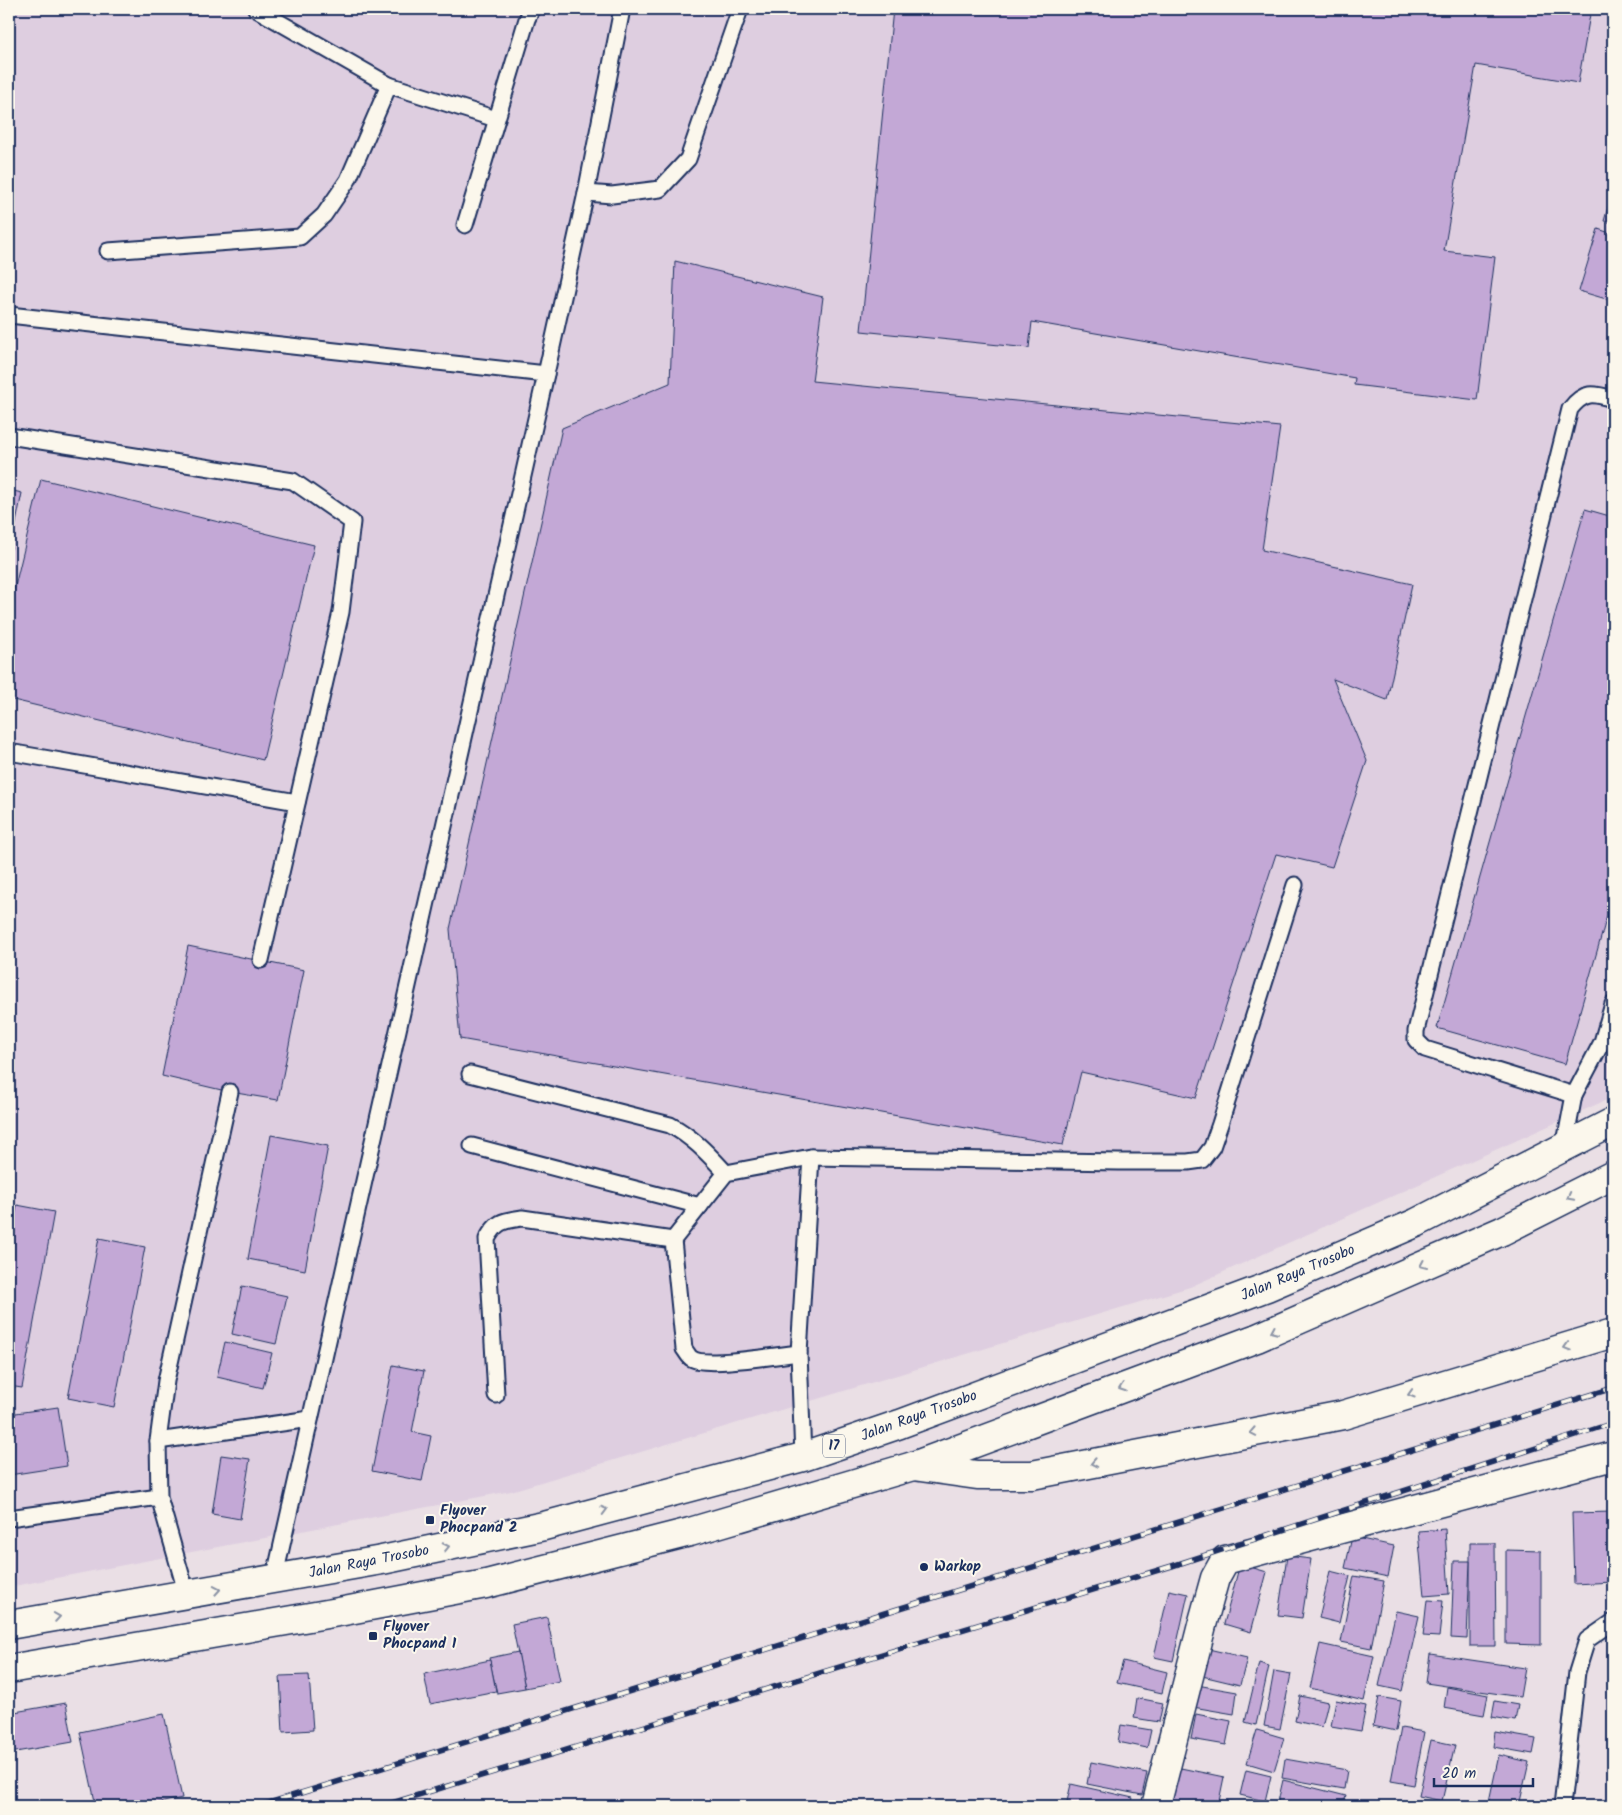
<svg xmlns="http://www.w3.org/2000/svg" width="1622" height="1815" viewBox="0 0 1622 1815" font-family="Kalam,sans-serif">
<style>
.built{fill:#decee0}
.building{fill:#c3a8d6;stroke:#1b2f5e}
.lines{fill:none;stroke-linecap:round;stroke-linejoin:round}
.lane-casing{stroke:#1b2f5e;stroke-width:19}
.street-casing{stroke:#1b2f5e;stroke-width:31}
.secondary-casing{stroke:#1b2f5e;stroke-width:31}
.highway-casing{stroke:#1b2f5e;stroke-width:31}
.lane{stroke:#fbf7ec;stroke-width:15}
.street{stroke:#fbf7ec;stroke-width:28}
.secondary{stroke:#fbf7ec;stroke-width:28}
.highway{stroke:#fbf7ec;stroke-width:28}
.rail-casing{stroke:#1b2f5e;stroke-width:5.5}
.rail{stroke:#fbf7ec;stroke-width:4;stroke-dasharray:11;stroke-linecap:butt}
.oneway{stroke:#8b93a5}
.poi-dot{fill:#1b2f5e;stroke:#fbf7ec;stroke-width:2}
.labels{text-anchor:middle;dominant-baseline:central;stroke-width:4;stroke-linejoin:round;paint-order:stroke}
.shield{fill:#fbf7ec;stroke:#5e6b89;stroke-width:1}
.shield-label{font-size:14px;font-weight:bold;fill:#1b2f5e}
.street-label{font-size:15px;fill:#1b2f5e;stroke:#fbf7ec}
.poi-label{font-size:15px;font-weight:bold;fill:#1b2f5e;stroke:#fbf7ec;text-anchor:start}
</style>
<rect width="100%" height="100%" fill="#eadfe5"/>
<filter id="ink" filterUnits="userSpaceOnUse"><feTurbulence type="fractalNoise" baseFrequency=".02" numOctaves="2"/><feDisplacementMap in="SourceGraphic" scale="10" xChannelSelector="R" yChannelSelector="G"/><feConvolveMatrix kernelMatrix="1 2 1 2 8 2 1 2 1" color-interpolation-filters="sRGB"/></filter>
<g filter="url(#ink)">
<polygon class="built" points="9,9 1613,9 1613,1097 1190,1287 511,1491 9,1587"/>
<g class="building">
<polygon points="893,9 1591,9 1578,83 1476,65 1444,251 1495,257 1477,400 1354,385 1355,378 1032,322 1029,348 861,331"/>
<polygon points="1613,190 1613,223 1604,221"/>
<polygon points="1598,229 1613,234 1613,301 1579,291"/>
<polygon points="675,261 823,297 812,381 1280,427 1262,550 1412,584 1387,700 1333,679 1367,761 1332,867 1276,854 1196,1098 1081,1072 1063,1145 460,1039 450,929 562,428 670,383"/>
<polygon points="41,479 314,545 263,760 9,699 9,611"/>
<polygon points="9,490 22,493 9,558"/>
<polygon points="1585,509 1613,517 1613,895 1565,1064 1437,1028"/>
<polygon points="188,946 304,970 278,1100 230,1092 162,1076"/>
<polygon points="271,1135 328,1146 305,1270 248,1259"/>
<polygon points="17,1205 54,1212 22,1388 9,1386 9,1252"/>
<polygon points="99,1238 145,1247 114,1407 68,1398"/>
<polygon points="242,1286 287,1296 276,1344 232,1334"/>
<polygon points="225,1342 272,1353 263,1388 217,1377"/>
<polygon points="393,1365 424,1371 412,1432 431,1436 422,1481 372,1471"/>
<polygon points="58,1407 67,1466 9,1475 9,1414"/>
<polygon points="221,1455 250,1459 240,1519 212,1514"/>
<polygon points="1613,1512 1613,1582 1574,1584 1572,1513"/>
<polygon points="1445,1529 1449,1594 1424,1596 1418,1531"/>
<polygon points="1352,1537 1394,1546 1388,1577 1345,1568"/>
<polygon points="1470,1543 1495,1543 1496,1646 1470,1646"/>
<polygon points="1506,1550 1541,1551 1541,1645 1506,1644"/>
<polygon points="1287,1556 1311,1559 1302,1618 1278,1615"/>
<polygon points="1454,1561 1470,1561 1467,1639 1451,1638"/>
<polygon points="1240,1564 1267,1572 1251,1632 1224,1624"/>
<polygon points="1330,1571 1350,1576 1339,1623 1319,1618"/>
<polygon points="1354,1576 1384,1581 1371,1648 1341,1642"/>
<polygon points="1169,1590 1188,1594 1173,1661 1154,1657"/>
<polygon points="1427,1600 1443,1601 1439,1637 1423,1636"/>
<polygon points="1396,1611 1419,1616 1402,1691 1379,1686"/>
<polygon points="547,1617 560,1681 525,1688 512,1624"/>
<polygon points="1320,1644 1374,1656 1364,1701 1310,1688"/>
<polygon points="1200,1647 1247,1658 1240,1685 1194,1674"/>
<polygon points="518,1652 525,1688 497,1693 489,1658"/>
<polygon points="1430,1654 1525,1668 1520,1697 1426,1683"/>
<polygon points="490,1660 496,1691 430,1704 424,1674"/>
<polygon points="1123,1661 1167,1672 1162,1693 1117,1683"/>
<polygon points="1259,1663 1269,1666 1256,1725 1245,1722"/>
<polygon points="1274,1671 1291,1674 1280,1729 1264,1726"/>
<polygon points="309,1675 313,1730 283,1732 280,1676"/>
<polygon points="1191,1684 1237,1692 1234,1714 1187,1706"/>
<polygon points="1447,1687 1488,1695 1484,1715 1444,1708"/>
<polygon points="1300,1696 1328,1702 1322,1727 1295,1721"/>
<polygon points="1379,1697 1401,1701 1396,1731 1373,1726"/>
<polygon points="1137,1698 1163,1703 1159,1722 1134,1718"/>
<polygon points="1336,1700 1366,1706 1361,1731 1331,1726"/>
<polygon points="1495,1701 1518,1705 1515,1721 1492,1717"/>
<polygon points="66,1703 73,1742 10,1753 9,1713"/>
<polygon points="164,1714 182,1798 145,1806 96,1806 80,1732"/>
<polygon points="1196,1714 1231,1721 1226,1745 1191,1739"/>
<polygon points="1121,1725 1151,1730 1147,1748 1118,1742"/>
<polygon points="1401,1728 1424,1732 1414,1785 1391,1781"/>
<polygon points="1257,1730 1284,1738 1274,1771 1247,1763"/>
<polygon points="1495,1732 1536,1739 1533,1754 1493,1747"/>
<polygon points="1431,1740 1455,1745 1442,1801 1419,1796"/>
<polygon points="1499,1755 1529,1762 1519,1806 1488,1806"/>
<polygon points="1285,1759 1347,1770 1344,1789 1282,1778"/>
<polygon points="1091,1762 1147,1773 1142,1795 1087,1784"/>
<polygon points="1171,1766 1224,1777 1218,1806 1162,1806"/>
<polygon points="1246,1770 1271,1776 1265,1801 1240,1795"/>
<polygon points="1283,1780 1346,1796 1343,1806 1277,1806"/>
<polygon points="1071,1784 1133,1798 1131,1806 1066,1806"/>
<polygon points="1227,1801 1252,1806 1226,1806"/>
<polygon points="1351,1802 1371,1806 1350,1806"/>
</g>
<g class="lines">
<defs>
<g id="lane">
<polyline points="256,9 389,85"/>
<polyline points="586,193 612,195 660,189 688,159 740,9"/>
<polyline points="465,225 527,19 532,9"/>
<polyline points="108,251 300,237 324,215 348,180 389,85 496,119"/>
<polyline points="9,315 546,374"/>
<polyline points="9,436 293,481 352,522 341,612 261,960"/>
<polyline points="9,752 297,802"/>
<path d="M470 1074 670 1125C693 1137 709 1155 726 1173"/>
<path d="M1574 1095 1425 1049 1416 1040V1031L1570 409C1584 391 1593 393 1613 399"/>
<polyline points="472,1146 700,1206"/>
<polyline points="1564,1148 1574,1095 1602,1042 1613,1004"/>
<polyline points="673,1240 726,1173 811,1157"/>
<path d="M496 1395 487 1239C497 1221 502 1221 522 1218L673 1240 684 1349C686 1351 689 1357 691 1358 703 1368 780 1355 799 1353"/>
<polyline points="158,1441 310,1419"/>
<polyline points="803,1457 799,1353 811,1157 1119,1162 1188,1162 1202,1160 1212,1147 1220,1124 1295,885"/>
<polyline points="9,1518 159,1497"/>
<polyline points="274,1580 546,374 586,193 622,9"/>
<polyline points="187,1595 159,1497 158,1441 166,1381 230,1092"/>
<polyline points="1562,1806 1577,1672 1587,1640 1613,1622"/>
</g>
<polyline id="street" points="1156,1806 1202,1625 1215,1578 1225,1560 1613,1456"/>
<polyline id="secondary" points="913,1466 977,1475 1032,1475 1343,1415 1613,1333"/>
<g id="highway">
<polyline points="9,1625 382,1560 544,1526 803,1457 900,1424 1267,1287 1416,1223 1613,1122"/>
<polyline points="9,1669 344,1611 486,1584 690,1532 913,1466 1257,1338 1502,1231 1613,1175"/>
</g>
</defs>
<use href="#lane" class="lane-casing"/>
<use href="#street" class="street-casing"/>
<use href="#secondary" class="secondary-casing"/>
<use href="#highway" class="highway-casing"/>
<use href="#lane" class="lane"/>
<use href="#street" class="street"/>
<use href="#secondary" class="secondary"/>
<use href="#highway" class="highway"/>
<defs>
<g id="rail">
<polyline points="259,1806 1613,1388"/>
<polyline points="382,1806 1172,1566 1613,1423"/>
</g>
</defs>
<use href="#rail" class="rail-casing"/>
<use href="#rail" class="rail"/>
</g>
<defs><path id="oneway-chevron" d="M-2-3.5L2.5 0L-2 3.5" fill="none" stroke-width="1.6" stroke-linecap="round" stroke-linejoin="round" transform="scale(1.25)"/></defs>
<g class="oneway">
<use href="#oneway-chevron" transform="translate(1570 1197) rotate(153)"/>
<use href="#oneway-chevron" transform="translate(1423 1265) rotate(156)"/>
<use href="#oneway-chevron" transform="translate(1274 1331) rotate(156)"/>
<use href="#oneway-chevron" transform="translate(1567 1347) rotate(163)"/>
<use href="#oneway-chevron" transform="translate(1122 1388) rotate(160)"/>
<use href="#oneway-chevron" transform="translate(1411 1394) rotate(163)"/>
<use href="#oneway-chevron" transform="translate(1253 1432) rotate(169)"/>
<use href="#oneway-chevron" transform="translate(1094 1463) rotate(169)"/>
<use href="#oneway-chevron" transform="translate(604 1510) rotate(-15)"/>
<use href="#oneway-chevron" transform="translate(446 1547) rotate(-12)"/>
<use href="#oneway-chevron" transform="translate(217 1590) rotate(-10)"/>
<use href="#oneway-chevron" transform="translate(57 1617) rotate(-9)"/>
</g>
</g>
<g class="poi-dot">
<rect x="425" y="1515" width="10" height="10" rx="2.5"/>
<circle cx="924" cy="1567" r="5"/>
<rect x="368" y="1631" width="10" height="10" rx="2.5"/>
</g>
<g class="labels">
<rect class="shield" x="823" y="1434.5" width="22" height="23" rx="4"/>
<g class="shield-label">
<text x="834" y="1446">17</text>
</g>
<g class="street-label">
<text transform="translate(1298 1273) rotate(-23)">Jalan Raya Trosobo</text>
<text transform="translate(919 1416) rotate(-20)">Jalan Raya Trosobo</text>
<text transform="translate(369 1562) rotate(-11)">Jalan Raya Trosobo</text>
</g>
<g class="poi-label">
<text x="440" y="1511">Flyover<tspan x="440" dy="17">Phocpand 2</tspan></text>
<text x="934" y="1567">Warkop</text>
<text x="383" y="1627">Flyover<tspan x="383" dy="17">Phocpand 1</tspan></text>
</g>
</g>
<rect width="1622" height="1815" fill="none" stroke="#fbf7ec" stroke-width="30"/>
<rect x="15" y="15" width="1592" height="1785" fill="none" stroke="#1b2f5e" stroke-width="2" filter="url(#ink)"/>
<path d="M1434 1778v8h99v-8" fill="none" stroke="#1b2f5e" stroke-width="2.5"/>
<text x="1442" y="1778" font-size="15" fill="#1b2f5e" stroke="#fbf7ec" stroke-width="4" paint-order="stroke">20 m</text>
</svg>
